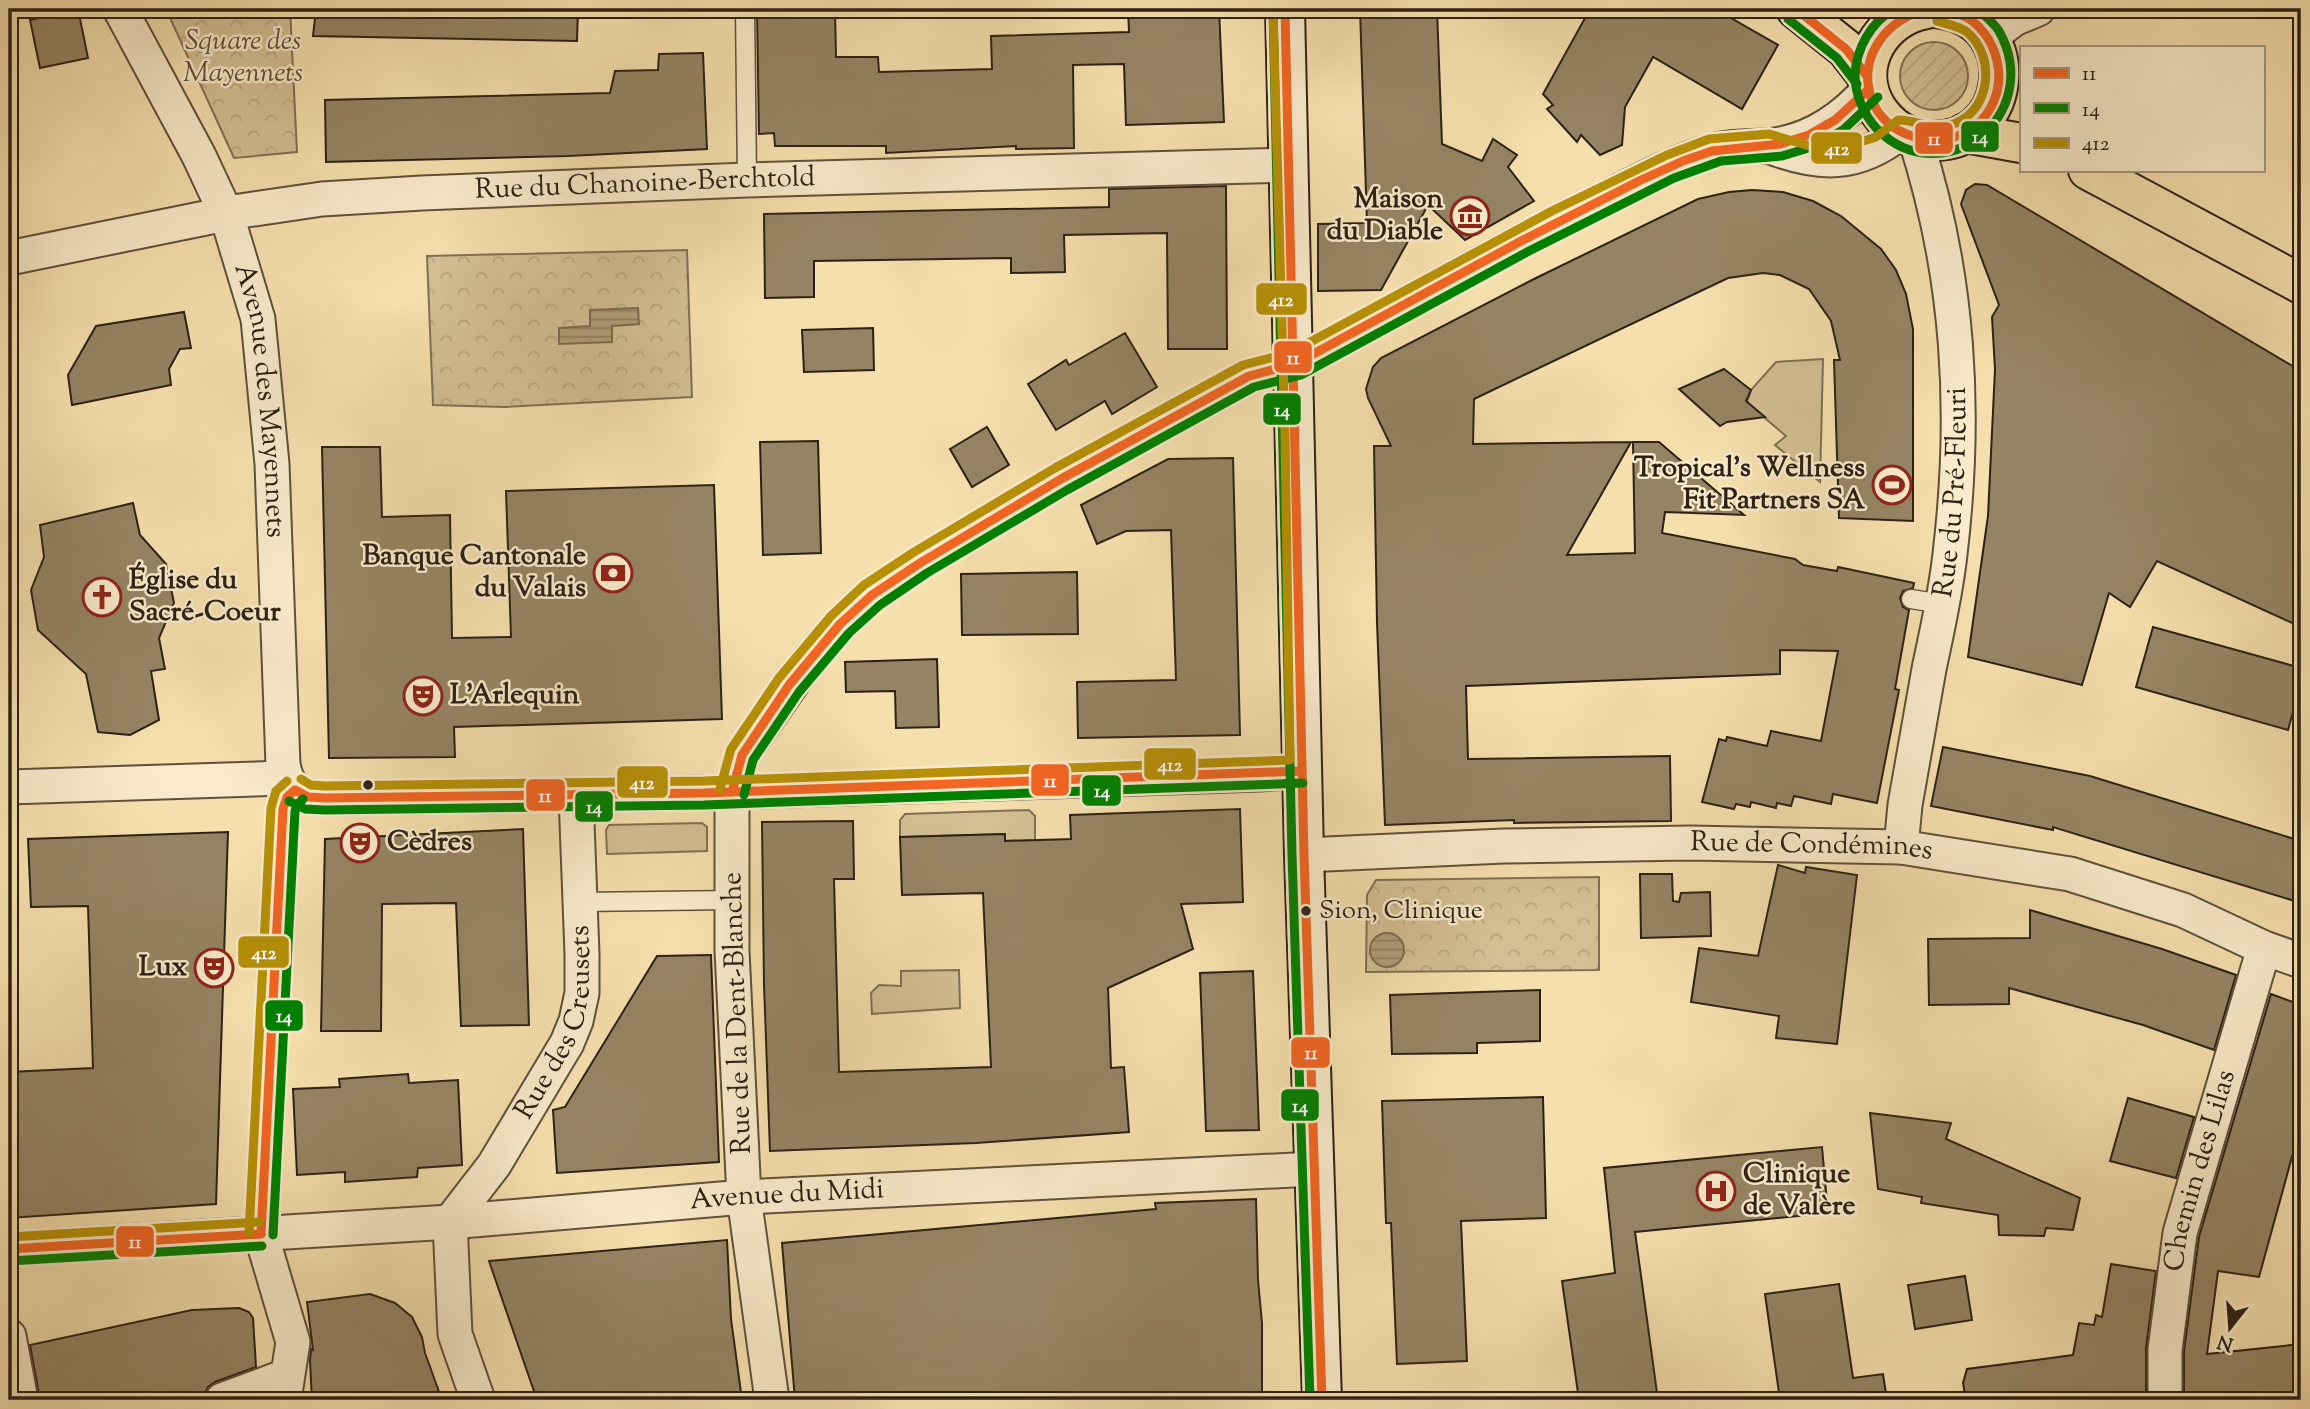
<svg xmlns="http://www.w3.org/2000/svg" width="2310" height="1409" viewBox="0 0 2310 1409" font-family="'Sorts Mill Goudy',serif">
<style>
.grass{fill:#d3bf93;stroke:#807054;stroke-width:2}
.park{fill:url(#park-crowns);stroke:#807054;stroke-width:2}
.garden{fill:url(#garden-furrows);stroke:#807054;stroke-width:2}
.water{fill:url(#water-rules);stroke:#7c6c51;stroke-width:2}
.building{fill:#958464;stroke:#2d2115;stroke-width:2}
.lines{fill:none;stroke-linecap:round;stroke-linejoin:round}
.lane-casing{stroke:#5f503b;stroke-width:21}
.street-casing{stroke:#5f503b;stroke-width:37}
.secondary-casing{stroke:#2d2115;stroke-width:42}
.primary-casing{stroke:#2d2115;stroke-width:42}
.lane{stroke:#f8eaca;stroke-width:18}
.street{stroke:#f8eaca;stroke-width:33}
.secondary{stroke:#f8eaca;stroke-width:38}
.primary{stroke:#f5dfad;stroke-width:38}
.bus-1-casing{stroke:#f8eaca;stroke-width:14}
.bus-2-casing{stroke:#f8eaca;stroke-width:14}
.bus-3-casing{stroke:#f8eaca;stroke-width:14}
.bus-1{stroke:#f26522;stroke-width:9}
.bus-2{stroke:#008000;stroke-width:9}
.bus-3{stroke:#b69007;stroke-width:9}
.bus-dot{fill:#2d2115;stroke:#f8eaca;stroke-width:2.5}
.labels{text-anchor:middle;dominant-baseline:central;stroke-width:5;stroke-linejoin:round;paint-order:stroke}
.bus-label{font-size:26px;fill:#2d2115;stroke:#f8eaca;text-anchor:start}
.park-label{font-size:28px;font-style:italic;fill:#5f503b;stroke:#f8eaca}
.street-label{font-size:28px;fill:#2d2115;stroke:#f8eaca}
.poi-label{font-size:28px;font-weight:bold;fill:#2d2115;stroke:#f8eaca;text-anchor:end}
.line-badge{stroke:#f8eaca;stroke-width:2.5}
.badge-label{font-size:19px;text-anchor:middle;font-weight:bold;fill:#fff}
</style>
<defs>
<pattern id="park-crowns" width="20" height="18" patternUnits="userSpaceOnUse" patternTransform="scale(1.75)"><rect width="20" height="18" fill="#d3bf93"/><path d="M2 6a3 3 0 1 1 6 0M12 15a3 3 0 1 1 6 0" fill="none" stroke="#b5a47e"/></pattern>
<pattern id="garden-furrows" width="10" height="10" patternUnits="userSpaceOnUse" patternTransform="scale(1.75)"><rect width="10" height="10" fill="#d3bf93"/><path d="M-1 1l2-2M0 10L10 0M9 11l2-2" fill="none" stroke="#b5a47e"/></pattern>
<pattern id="water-rules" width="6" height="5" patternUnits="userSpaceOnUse" patternTransform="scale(1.75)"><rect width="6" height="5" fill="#b19e79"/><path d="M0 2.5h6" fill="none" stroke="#908062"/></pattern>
</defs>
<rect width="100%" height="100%" fill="#f5dfad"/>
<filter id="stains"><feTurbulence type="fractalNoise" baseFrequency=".00286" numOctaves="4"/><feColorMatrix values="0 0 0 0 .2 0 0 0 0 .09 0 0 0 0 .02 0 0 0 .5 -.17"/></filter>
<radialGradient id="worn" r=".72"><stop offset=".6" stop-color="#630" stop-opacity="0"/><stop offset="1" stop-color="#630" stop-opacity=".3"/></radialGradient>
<g class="grass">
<polygon points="1823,359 1820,482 1775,445 1786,436 1747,403 1751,390 1776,362"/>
<polygon points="1029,810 1035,816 1035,840 1005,841 1004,834 900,837 900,820 905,814"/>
<polygon points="702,823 707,827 707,851 607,854 606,830 609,825"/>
<polygon points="959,970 960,1008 872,1014 871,993 879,985 901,986 901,971"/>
</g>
<g class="park">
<polygon points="166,9 290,9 297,152 234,158"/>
<polygon points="687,250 692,397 504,407 433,405 427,256"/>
<polygon points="1599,877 1599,970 1366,972 1367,895 1376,880"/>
</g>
<circle class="garden" cx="1934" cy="76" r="34"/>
<g class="water">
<polygon points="638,308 639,324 612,326 612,342 559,344 559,328 590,326 590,310"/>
<circle cx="1387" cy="950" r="17"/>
</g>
<g class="building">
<polygon points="78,9 88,58 40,68 30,20"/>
<polygon points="316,9 578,9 577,41 313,36"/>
<polygon points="757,9 835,9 836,57 878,57 879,72 992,69 991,36 1129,32 1128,9 1219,9 1224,122 1126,125 1124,64 1073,65 1074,148 1016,149 1016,146 886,153 886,146 775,146 774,133 759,134"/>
<polygon points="1360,9 1437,9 1442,144 1482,161 1493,139 1517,155 1508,167 1534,201 1465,240 1428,205 1381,290 1318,291 1318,224 1367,223"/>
<polygon points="1590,9 1715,9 1778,45 1742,109 1653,57 1625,107 1622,145 1600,155 1581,135 1577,142 1547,109 1553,105 1543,94"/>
<polygon points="703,53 707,149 568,156 326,162 325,100 610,93 615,71 658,70 659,54"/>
<polygon points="1975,184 1987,185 2301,371 2301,627 2157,561 2130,607 2109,593 2082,685 1968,657 1988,516 1995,369 1992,317 1999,305 1961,204 1966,190"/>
<polygon points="1226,186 1227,349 1168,349 1167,233 1064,235 1065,272 1011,273 1011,258 814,261 814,297 765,298 764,214 1109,207 1109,189"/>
<polygon points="1752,190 1783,192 1813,201 1841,216 1881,249 1896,270 1906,294 1913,329 1913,521 1839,518 1834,360 1840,360 1831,321 1809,289 1780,275 1763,273 1728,278 1474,399 1473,444 1631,442 1567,555 1635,553 1633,442 1659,442 1744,515 1665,512 1662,533 1795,559 1803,565 1837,571 1838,567 1914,583 1913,588 1903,591 1900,598 1903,607 1909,610 1895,689 1899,690 1877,803 1833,794 1831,804 1794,796 1791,806 1777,803 1776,808 1751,802 1750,807 1736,804 1734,809 1702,802 1719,739 1726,741 1727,737 1767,746 1771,731 1821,741 1838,651 1780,650 1780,674 1466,686 1468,759 1670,756 1671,821 1514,823 1514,820 1385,825 1377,623 1374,446 1391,446 1368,398 1366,389 1373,367 1381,358 1534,279 1698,199 1729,192"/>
<polygon points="184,312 191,348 180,349 169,369 171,385 72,405 68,375 96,326"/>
<polygon points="873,328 874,370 804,372 802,330"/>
<polygon points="1125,333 1157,387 1112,414 1105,401 1056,430 1028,384 1066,360 1069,365"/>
<polygon points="1724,369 1751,390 1746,401 1765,417 1727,422 1720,426 1679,389"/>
<polygon points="987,427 1009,465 972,487 950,449"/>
<polygon points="818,441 821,553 763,555 760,442"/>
<polygon points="322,447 380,447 382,517 450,515 452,638 511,637 506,491 714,485 722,719 454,727 455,757 329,758"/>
<polygon points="1233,458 1240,735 1078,738 1077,682 1176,680 1171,530 1126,531 1097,544 1081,505 1168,459"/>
<polygon points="133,503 140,535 166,564 174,603 159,638 165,669 151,671 159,720 130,735 98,732 86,674 38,630 31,590 44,557 40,525"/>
<polygon points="1077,572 1078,634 962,635 961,574"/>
<polygon points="2153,627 2301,668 2301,683 2288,730 2136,687"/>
<polygon points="937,659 939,727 896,728 895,691 846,692 845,662"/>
<polygon points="1943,747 2090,776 2301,841 2301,903 2053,827 2053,830 1931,806"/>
<polygon points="1240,809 1243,902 1181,904 1193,949 1108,988 1111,1068 1124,1067 1129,1132 976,1143 770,1151 764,984 762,822 853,821 854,879 834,879 839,1072 991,1067 983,893 902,895 900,837 1005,834 1005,841 1071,839 1070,815"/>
<polygon points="523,829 529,1025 461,1026 456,903 382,904 381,1031 321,1031 325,839"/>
<polygon points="228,832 216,1204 9,1218 9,1072 93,1068 88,906 31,907 28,839"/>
<polygon points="1778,865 1805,873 1806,867 1857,875 1837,1044 1776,1038 1779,1016 1691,1002 1699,948 1758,956"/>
<polygon points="1640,874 1672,874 1673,901 1679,902 1681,893 1710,892 1711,936 1641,938"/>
<polygon points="2030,910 2162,949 2236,975 2214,1050 2143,1025 2009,988 2009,1004 1929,1005 1928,939 2030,938"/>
<polygon points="711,955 719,1162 557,1173 553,1110 565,1107 657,956"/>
<polygon points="1253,971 1259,1130 1206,1131 1200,973"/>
<polygon points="1540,990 1540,1041 1477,1043 1477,1053 1392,1054 1390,995"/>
<polygon points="2271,994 2301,1005 2301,1124 2259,1277 2218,1271 2207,1354 2301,1344 2301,1397 2279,1400 2184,1400 2184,1351 2199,1237"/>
<polygon points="408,1074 409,1083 458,1080 462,1165 418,1168 417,1177 345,1182 345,1172 297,1175 293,1089 340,1087 339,1079"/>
<polygon points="1543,1097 1546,1218 1461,1221 1467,1361 1397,1364 1391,1223 1386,1223 1382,1101"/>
<polygon points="2128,1098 2194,1117 2176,1178 2110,1161"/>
<polygon points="1870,1113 1951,1123 1946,1139 2080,1198 2073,1230 2046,1228 2044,1236 1999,1235 1998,1215 1921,1203 1922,1197 1878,1189"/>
<polygon points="1822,1147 1828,1213 1635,1232 1658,1400 1579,1400 1562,1281 1615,1273 1604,1168"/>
<polygon points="1256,1199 1258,1280 1262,1323 1262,1400 795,1400 782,1243 1156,1209 1155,1203"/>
<polygon points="727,1240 731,1319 742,1400 537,1400 489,1261"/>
<polygon points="2111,1264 2156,1271 2146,1348 2146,1400 1966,1400 1963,1383 1967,1369 2073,1355 2079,1323 2094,1325 2096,1315 2102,1317"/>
<polygon points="1965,1276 1972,1320 1915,1329 1908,1285"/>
<polygon points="1839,1284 1853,1378 1883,1374 1887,1400 1780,1400 1765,1294"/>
<polygon points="370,1294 395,1303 412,1317 422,1337 425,1353 442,1400 312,1400 310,1361 311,1349 313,1350 307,1302"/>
<polygon points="239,1308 249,1312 253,1318 256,1367 215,1382 208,1387 204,1395 190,1400 40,1400 30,1345 192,1310"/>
</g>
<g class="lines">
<defs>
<g id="lane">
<polyline points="745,9 747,180"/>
<polyline points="1911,599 1942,604"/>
<polyline points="581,902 732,900"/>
</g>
<g id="street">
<path id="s1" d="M120 9 199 156 227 216 258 319 272 464 283 765C288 790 300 797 325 798L704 793 1260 774 1302 771"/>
<polyline points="1989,38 2014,19 2038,9"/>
<path d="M1768 146C1819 166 1857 167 1901 132"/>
<path id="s2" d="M9 258 240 211 322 199 422 193 747 180 1289 165"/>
<polyline points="9,787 286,778"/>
<path id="s3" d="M1901 847 1905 805C1913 760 1921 714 1929 669 1937 631 1946 592 1950 554 1967 411 1959 275 1915 138"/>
<path id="s4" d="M1304 855 1504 846 1690 843 1901 847 2070 874 2183 910 2264 948 2301 961"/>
<path id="s5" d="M9 1249 450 1222 744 1197 1314 1169"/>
<polyline points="9,1336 21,1400"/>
<polyline points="222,1400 286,1376"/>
<polyline points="284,1400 293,1342 261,1234 283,809 287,797 295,790"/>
<path id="s6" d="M478 1400 455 1334 450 1222 494 1165 567 1043 576 1021 582 993V954L576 796"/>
<path d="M772 1400 744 1197 732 951V792L742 755 805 665 840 624 872 595 920 563 1061 479 1249 376 1295 364C1397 311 1496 251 1600 201 1636 183 1673 162 1712 151 1729 146 1747 147 1765 146 1807 143 1842 120 1869 89"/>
<path id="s7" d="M2165 1400V1350L2180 1233 2264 948"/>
</g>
<polyline id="secondary" points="1285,9 1304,855 1322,1400"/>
<g id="primary">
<polyline points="1796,9 1846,49 1867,76"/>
<path d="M1927 9C1881 16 1850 67 1878 110 1889 126 1906 138 1926 140 2012 150 2029 21 1941 9"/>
<polyline points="1965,133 2021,143"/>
<polyline points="2088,170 2301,284"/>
</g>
</defs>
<use href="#lane" class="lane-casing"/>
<use href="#street" class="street-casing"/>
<use href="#secondary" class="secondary-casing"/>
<use href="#primary" class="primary-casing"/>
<use href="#lane" class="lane"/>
<use href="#street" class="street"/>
<use href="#secondary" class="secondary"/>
<use href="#primary" class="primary"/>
<defs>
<g id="bus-1">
<polyline points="1285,9 1304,855 1322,1400"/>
<polyline points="1796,9 1846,49 1867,76"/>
<path d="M1927 9C1838 34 1854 146 1944 139 1964 137 1982 124 1991 107 2007 77 1997 40 1971 20 1963 14 1950 12 1941 9"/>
<polyline points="295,790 308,797 325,798 704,793 1302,771"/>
<polyline points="732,792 742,755 789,685 840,624 872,595 920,563 1061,479 1249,376 1295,364 1523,240 1641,180 1683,161 1712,151 1780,144 1809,135 1835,120 1869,89"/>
<polyline points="261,1234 283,809 287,797 295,790"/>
<polyline points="9,1249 261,1234"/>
</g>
<g id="bus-2">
<polyline points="1273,9 1292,855 1310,1400"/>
<path d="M1894 9C1871 22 1856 49 1855 75 1855 95 1864 115 1877 129 1942 195 2046 116 1999 31 1994 23 1984 15 1977 9"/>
<polyline points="1788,19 1837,58 1857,84"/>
<polyline points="744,795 753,760 799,692 849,633 880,605 927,573 1067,490 1254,387 1301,375 1529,251 1674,178 1721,161 1782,156 1815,146 1843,130 1878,97"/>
<polyline points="289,801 305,809 325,810 704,805 1303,783"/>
<polyline points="273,1235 295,811 298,804 303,799"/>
<polyline points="10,1261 262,1246"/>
</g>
<g id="bus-3">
<polyline points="301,779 311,785 325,786 704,781 1290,760 1285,433 1273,9"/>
<path d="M720 789 731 749 779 678 831 616 864 585 914 552 1055 468 1243 365 1290 353 1552 211 1667 155 1709 139 1769 134 1820 149 1841 148 1876 137 1898 120C1920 120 1934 133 1956 123 1992 108 1995 55 1967 32 1959 26 1946 24 1937 21"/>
<polyline points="249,1233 271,808 276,791 287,781"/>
<polyline points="9,1237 260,1222"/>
</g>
</defs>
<use href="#bus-1" class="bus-1-casing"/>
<use href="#bus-2" class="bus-2-casing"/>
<use href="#bus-3" class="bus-3-casing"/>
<use href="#bus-1" class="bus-1"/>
<use href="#bus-2" class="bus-2"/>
<use href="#bus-3" class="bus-3"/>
</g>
<defs>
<symbol id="museum-ring" viewBox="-11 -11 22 22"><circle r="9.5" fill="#f8eaca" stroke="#8f2418" stroke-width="1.5"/><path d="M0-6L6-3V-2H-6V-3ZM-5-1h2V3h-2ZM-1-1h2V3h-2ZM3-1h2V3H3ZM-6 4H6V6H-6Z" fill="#8f2418"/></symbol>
<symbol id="stadium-ring" viewBox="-11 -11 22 22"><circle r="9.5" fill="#f8eaca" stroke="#8f2418" stroke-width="1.5"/><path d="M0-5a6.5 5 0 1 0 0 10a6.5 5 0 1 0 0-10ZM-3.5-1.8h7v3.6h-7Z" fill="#8f2418"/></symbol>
<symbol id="bank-ring" viewBox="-11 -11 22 22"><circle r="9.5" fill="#f8eaca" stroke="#8f2418" stroke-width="1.5"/><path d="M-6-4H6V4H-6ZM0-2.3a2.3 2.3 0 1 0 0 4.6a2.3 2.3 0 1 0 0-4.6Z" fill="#8f2418"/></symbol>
<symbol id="church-ring" viewBox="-11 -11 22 22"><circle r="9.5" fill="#f8eaca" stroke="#8f2418" stroke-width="1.5"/><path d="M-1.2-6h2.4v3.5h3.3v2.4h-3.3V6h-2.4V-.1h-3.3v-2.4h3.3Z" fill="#8f2418"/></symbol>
<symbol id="theatre-ring" viewBox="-11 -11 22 22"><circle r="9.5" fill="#f8eaca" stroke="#8f2418" stroke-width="1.5"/><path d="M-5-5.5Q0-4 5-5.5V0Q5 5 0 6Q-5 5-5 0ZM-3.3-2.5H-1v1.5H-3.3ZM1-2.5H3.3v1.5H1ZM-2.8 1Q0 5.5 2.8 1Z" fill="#8f2418"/></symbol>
<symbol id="hospital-ring" viewBox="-11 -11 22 22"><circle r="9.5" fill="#f8eaca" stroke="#8f2418" stroke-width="1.5"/><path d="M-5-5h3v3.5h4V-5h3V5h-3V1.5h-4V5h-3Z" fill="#8f2418"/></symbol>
</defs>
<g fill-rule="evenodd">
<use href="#museum-ring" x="1448" y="194" width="44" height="44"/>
<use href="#stadium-ring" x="1870" y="463" width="44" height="44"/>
<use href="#bank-ring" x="591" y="551" width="44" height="44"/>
<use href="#church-ring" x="80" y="575" width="44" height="44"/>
<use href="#theatre-ring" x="401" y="674" width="44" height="44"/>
<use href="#theatre-ring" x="338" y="821" width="44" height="44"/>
<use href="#theatre-ring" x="192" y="946" width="44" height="44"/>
<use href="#hospital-ring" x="1694" y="1169" width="44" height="44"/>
</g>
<g class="bus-dot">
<circle cx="368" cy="785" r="6"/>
<circle cx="1306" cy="911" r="6"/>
</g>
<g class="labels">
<g class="bus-label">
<text x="1319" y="911">Sion, Clinique</text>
</g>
<g class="park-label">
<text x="243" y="42">Square des<tspan x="243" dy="32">Mayennets</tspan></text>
</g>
<g class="street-label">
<text stroke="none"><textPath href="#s2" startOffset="642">Rue du Chanoine-Berchtold</textPath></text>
<text stroke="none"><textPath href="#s1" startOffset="422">Avenue des Mayennets</textPath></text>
<text stroke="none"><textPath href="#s3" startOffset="359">Rue du Pré-Fleuri</textPath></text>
<text stroke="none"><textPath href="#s4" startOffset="508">Rue de Condémines</textPath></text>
<text transform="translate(738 1013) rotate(-92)">Rue de la Dent-Blanche</text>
<text stroke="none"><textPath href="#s6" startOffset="413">Rue des Creusets</textPath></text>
<text stroke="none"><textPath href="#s7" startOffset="233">Chemin des Lilas</textPath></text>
<text stroke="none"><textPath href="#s5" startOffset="780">Avenue du Midi</textPath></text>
</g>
<g class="poi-label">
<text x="1443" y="200">Maison<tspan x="1443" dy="32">du Diable</tspan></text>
<text x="1865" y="469">Tropical's Wellness<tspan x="1865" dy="32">Fit Partners SA</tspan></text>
<text x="586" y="557">Banque Cantonale<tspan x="586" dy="32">du Valais</tspan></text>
<text x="129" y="581" text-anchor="start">Église du<tspan x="129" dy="32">Sacré-Coeur</tspan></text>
<text x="450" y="696" text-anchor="start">L'Arlequin</text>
<text x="387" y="843" text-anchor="start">Cèdres</text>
<text x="187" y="968">Lux</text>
<text x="1743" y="1175" text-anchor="start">Clinique<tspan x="1743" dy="32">de Valère</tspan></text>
</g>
</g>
<g class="line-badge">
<rect x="1960" y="120" width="40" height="33" rx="7" fill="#008000"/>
<rect x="1914" y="121" width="40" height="34" rx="7" fill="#f26522"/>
<rect x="1810" y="131" width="53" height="34" rx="7" fill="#b69007"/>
<rect x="1255" y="282" width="53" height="34" rx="7" fill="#b69007"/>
<rect x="1273" y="340" width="40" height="34" rx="7" fill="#f26522"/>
<rect x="1262" y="392" width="40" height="34" rx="7" fill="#008000"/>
<rect x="1143" y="747" width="54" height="34" rx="7" fill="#b69007"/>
<rect x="1030" y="763" width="40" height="34" rx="7" fill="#f26522"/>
<rect x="616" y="765" width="53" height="34" rx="7" fill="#b69007"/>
<rect x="1081" y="774" width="41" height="33" rx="7" fill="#008000"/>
<rect x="525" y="778" width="41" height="34" rx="7" fill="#f26522"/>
<rect x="574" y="790" width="40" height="33" rx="7" fill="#008000"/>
<rect x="237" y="935" width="53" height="34" rx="7" fill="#b69007"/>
<rect x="264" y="999" width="40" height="33" rx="7" fill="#008000"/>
<rect x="1290" y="1036" width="41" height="33" rx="7" fill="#f26522"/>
<rect x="1280" y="1088" width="40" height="34" rx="7" fill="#008000"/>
<rect x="115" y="1225" width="40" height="33" rx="7" fill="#f26522"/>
</g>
<g class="badge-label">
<text x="1980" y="143">14</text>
<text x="1934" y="145">11</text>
<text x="1837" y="155">412</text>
<text x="1281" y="306">412</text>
<text x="1293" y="364">11</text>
<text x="1282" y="416">14</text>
<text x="1170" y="771">412</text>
<text x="1050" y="787">11</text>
<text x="642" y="789">412</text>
<text x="1102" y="797">14</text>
<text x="545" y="802">11</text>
<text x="594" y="813">14</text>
<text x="264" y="959">412</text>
<text x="284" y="1022">14</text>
<text x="1311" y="1059">11</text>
<text x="1300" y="1112">14</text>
<text x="135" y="1248">11</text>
</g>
<rect width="2310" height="1409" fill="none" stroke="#f5dfad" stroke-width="35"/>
<rect x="10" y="10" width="2289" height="1388" fill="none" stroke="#2d2115" stroke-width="3.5"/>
<rect x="18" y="18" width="2275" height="1374" fill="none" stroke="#2d2115" stroke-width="2"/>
<rect x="2020" y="46" width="245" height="126" fill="#f8eaca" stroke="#a79a82" stroke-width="2"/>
<rect x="2034" y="68" width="35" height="10" fill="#f26522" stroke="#a79a82" stroke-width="2"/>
<text x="2082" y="80" font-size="21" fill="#2d2115">11</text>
<rect x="2034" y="103" width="35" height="10" fill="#008000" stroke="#a79a82" stroke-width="2"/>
<text x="2082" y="116" font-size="21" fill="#2d2115">14</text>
<rect x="2034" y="138" width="35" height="10" fill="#b69007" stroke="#a79a82" stroke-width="2"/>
<text x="2082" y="150" font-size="21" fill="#2d2115">412</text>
<g transform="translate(2230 1328) rotate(197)" stroke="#f8eaca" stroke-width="5" paint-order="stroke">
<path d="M0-5L12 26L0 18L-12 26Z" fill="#2d2115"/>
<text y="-10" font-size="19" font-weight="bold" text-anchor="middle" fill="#2d2115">N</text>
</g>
<rect width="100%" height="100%" filter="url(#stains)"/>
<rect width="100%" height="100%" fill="url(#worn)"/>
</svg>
